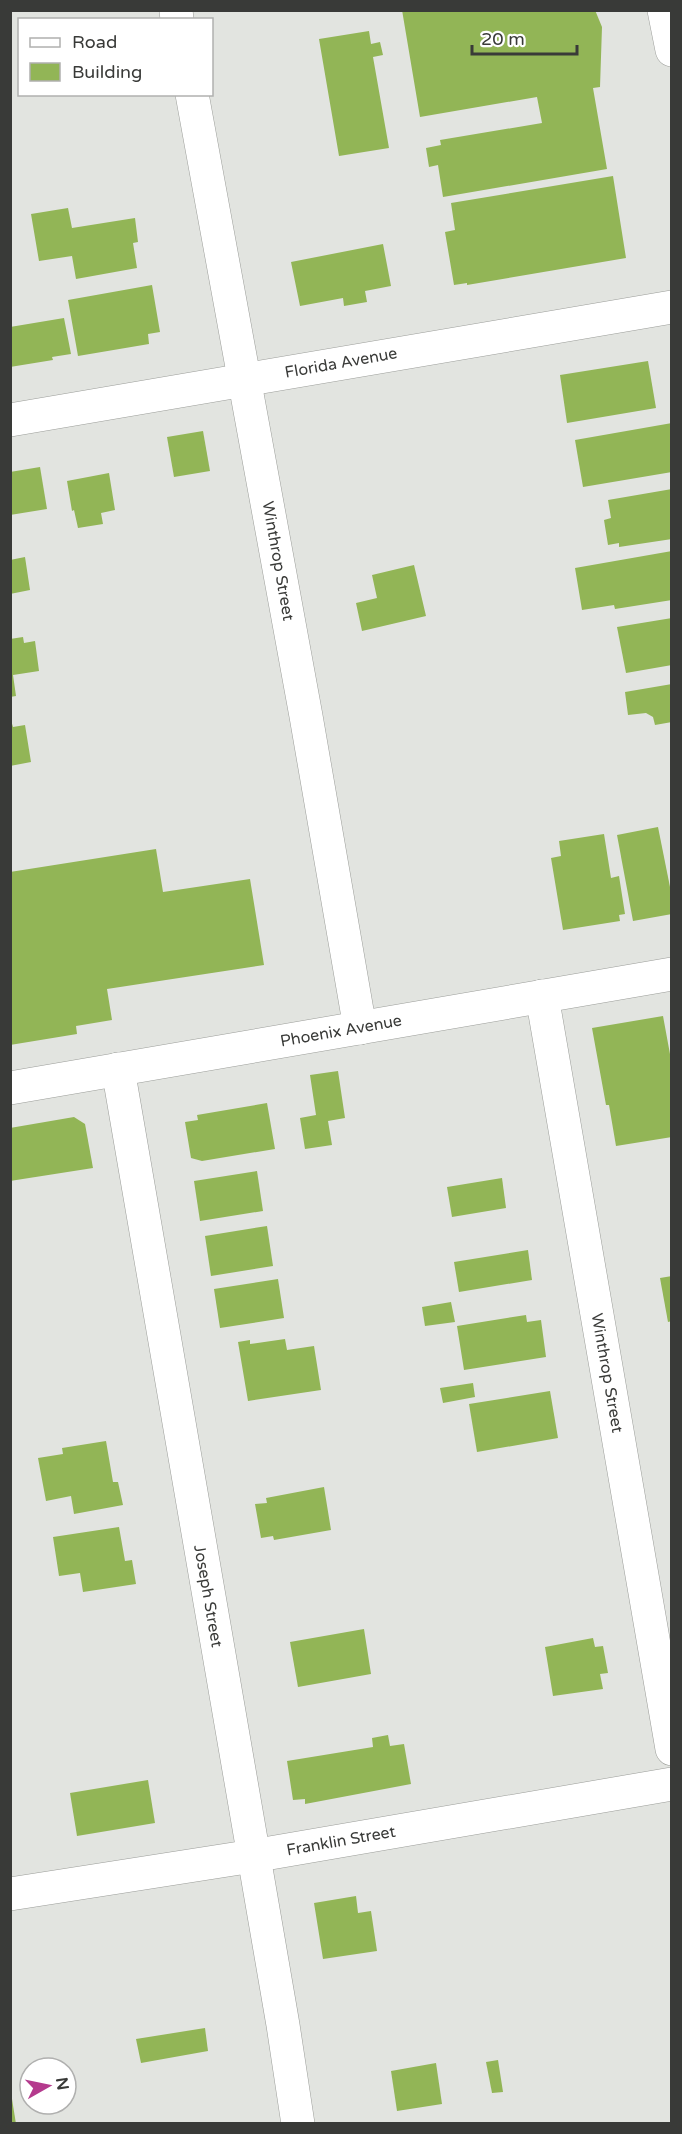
<svg xmlns="http://www.w3.org/2000/svg" width="682" height="2134" viewBox="0 0 682 2134" font-family="'Varela Round',sans-serif">
<style>
.building{fill:#92b556}
.lines{fill:none;stroke-linecap:round;stroke-linejoin:round}
.minor-casing{stroke:#9b9d99;stroke-width:34}
.minor{stroke:#fff;stroke-width:33}
.labels{text-anchor:middle;dominant-baseline:central;stroke-width:4.5;stroke-linejoin:round;paint-order:stroke}
.street-label{font-size:16px;fill:#393a38;stroke:#fff}
</style>
<rect width="100%" height="100%" fill="#e2e4e0"/>
<g class="building">
<polygon points="402,10 595,10 602,27 600,87 593,88 607,169 443,197 438,165 429,167 426,148 441,145 440,140 542,123 537,97 420,117"/>
<polygon points="369,31 371,44 380,42 383,55 373,57 389,148 339,156 319,39"/>
<polygon points="613,176 626,258 467,285 467,283 454,285 445,232 455,230 451,203"/>
<polygon points="68,208 72,228 135,218 138,242 133,243 137,268 76,279 72,256 39,261 31,214"/>
<polygon points="383,244 391,286 365,291 367,302 344,306 343,298 300,306 291,262"/>
<polygon points="152,285 160,332 148,334 149,344 78,356 68,300"/>
<polygon points="64,318 71,354 52,357 53,360 10,367 10,327"/>
<polygon points="648,361 656,408 567,423 560,375"/>
<polygon points="672,423 672,472 583,487 575,440"/>
<polygon points="203,431 210,471 174,477 167,437"/>
<polygon points="40,467 47,509 10,515 10,472"/>
<polygon points="109,473 115,510 101,513 103,524 78,528 74,510 72,511 67,481"/>
<polygon points="672,489 672,539 619,547 619,543 608,545 604,520 611,518 608,500"/>
<polygon points="672,551 672,600 615,609 614,605 582,610 575,568"/>
<polygon points="25,557 30,590 10,594 10,560"/>
<polygon points="414,565 426,616 362,631 356,603 377,598 372,575"/>
<polygon points="672,618 672,665 626,673 617,627"/>
<polygon points="23,637 24,643 35,641 39,671 13,675 16,696 10,697 10,639"/>
<polygon points="672,684 672,722 655,725 653,717 646,713 628,715 625,692"/>
<polygon points="10,717 13,727 25,725 31,762 10,766"/>
<polygon points="658,827 672,897 672,914 633,921 617,835"/>
<polygon points="604,834 611,878 619,876 625,914 619,915 620,921 563,930 551,858 561,856 559,841"/>
<polygon points="156,849 163,892 250,879 264,965 107,989 112,1020 76,1026 77,1034 10,1045 10,872"/>
<polygon points="663,1016 672,1065 672,1137 616,1146 609,1105 606,1105 592,1028"/>
<polygon points="338,1071 345,1118 328,1121 332,1145 305,1149 300,1118 316,1115 310,1075"/>
<polygon points="267,1103 275,1149 202,1161 191,1158 185,1122 198,1120 197,1115"/>
<polygon points="74,1117 85,1124 93,1168 10,1181 10,1128"/>
<polygon points="257,1171 263,1211 200,1221 194,1181"/>
<polygon points="502,1178 506,1208 452,1217 447,1187"/>
<polygon points="267,1226 273,1266 211,1276 205,1236"/>
<polygon points="528,1250 532,1280 459,1292 454,1262"/>
<polygon points="672,1276 672,1321 668,1322 660,1278"/>
<polygon points="278,1279 284,1318 220,1328 214,1289"/>
<polygon points="451,1302 455,1322 425,1326 422,1307"/>
<polygon points="526,1315 527,1322 541,1320 546,1357 464,1370 457,1326"/>
<polygon points="285,1339 287,1350 314,1346 321,1390 248,1401 238,1342 250,1340 250,1344"/>
<polygon points="473,1383 475,1397 443,1403 440,1388"/>
<polygon points="550,1391 558,1438 477,1452 469,1404"/>
<polygon points="106,1441 113,1482 118,1482 123,1505 74,1514 71,1496 46,1501 38,1458 63,1454 62,1448"/>
<polygon points="324,1487 331,1530 274,1540 273,1536 261,1538 255,1504 267,1503 266,1498"/>
<polygon points="119,1527 125,1561 132,1560 136,1584 83,1592 80,1573 59,1576 53,1537"/>
<polygon points="364,1629 371,1674 298,1687 290,1642"/>
<polygon points="593,1638 595,1647 603,1646 608,1673 600,1674 603,1689 553,1696 545,1647"/>
<polygon points="388,1735 390,1746 404,1744 411,1784 305,1804 305,1799 293,1800 287,1761 373,1747 372,1738"/>
<polygon points="148,1780 155,1823 77,1836 70,1793"/>
<polygon points="356,1896 358,1913 371,1911 377,1951 323,1959 314,1903"/>
<polygon points="205,2028 208,2051 141,2063 136,2039"/>
<polygon points="498,2060 503,2092 492,2093 486,2062"/>
<polygon points="436,2063 442,2104 397,2111 391,2071"/>
<polygon points="10,2099 12,2099 16,2124 10,2124"/>
</g>
<g class="lines">
<defs>
<g id="minor">
<polyline points="176,10 177,20"/>
<polyline points="664,10 672,50"/>
<polyline points="192,94 306,716 360,1028"/>
<polyline points="10,420 672,307"/>
<polyline points="542,996 672,1749"/>
<polyline points="118,1069 283,2025 298,2124"/>
<polyline points="10,1088 672,974"/>
<polyline points="10,1894 253,1856 672,1784"/>
</g>
</defs>
<use href="#minor" class="minor-casing"/>
<use href="#minor" class="minor"/>
</g>
<g class="labels">
<g class="street-label">
<text transform="translate(341 363) rotate(-10)">Florida Avenue</text>
<text transform="translate(278 561) rotate(80)">Winthrop Street</text>
<text transform="translate(341 1031) rotate(-10)">Phoenix Avenue</text>
<text transform="translate(607 1373) rotate(80)">Winthrop Street</text>
<text transform="translate(208 1596) rotate(80)">Joseph Street</text>
<text transform="translate(341 1841) rotate(-10)">Franklin Street</text>
</g>
</g>
<rect width="682" height="2134" fill="none" stroke="#393a38" stroke-width="24"/>
<rect x="18" y="18" width="195" height="78" fill="#ffffff" stroke="#b0b0af" stroke-width="1.5"/>
<rect x="30" y="38" width="30" height="9" fill="#ffffff" stroke="#b0b0af" stroke-width="1.5"/>
<text x="72" y="48" font-size="18" fill="#393a38">Road</text>
<rect x="30" y="63" width="30" height="18" fill="#92b556" stroke="#b0b0af" stroke-width="1.5"/>
<text x="72" y="78" font-size="18" fill="#393a38">Building</text>
<g transform="translate(48 2086) rotate(81)"><circle r="28" fill="#ffffff" stroke="#b0b0af" stroke-width="1.5"/>
<path d="M0-4.5L10 22L0 15L-10 22Z" fill="#b43a8d"/>
<text y="-9" font-size="16" font-weight="bold" text-anchor="middle" fill="#393a38">N</text>
</g>
<path d="M472 45v9h105v-9" fill="none" stroke="#393a38" stroke-width="3"/>
<text x="481" y="45" font-size="18" fill="#393a38" stroke="#ffffff" stroke-width="4.5" paint-order="stroke">20 m</text>
</svg>
